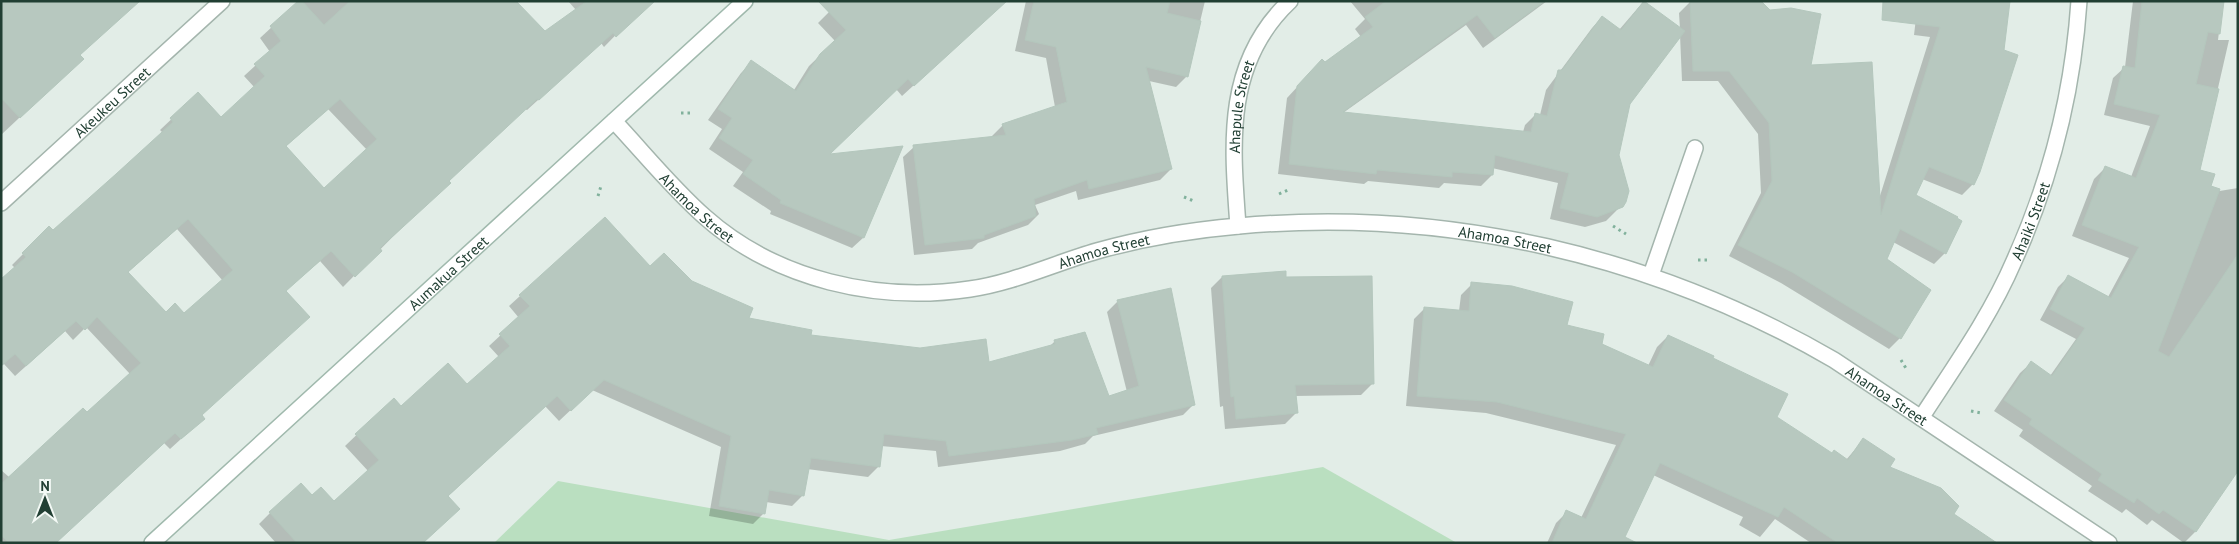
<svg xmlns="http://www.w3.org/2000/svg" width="2239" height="544" viewBox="0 0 2239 544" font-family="'PT Sans',sans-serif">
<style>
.green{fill:#badfc0}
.shadow{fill:#0003;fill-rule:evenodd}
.building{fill:#b7c8bf;stroke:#b4c7bd;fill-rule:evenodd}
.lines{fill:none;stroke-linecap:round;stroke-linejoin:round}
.street-casing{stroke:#a4b5ad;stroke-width:18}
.secondary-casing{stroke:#a0b9ad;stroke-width:18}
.path{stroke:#81b19c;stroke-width:3;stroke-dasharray:2.5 4;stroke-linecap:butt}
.street{stroke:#fff;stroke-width:15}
.secondary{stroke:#fff;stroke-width:15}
.labels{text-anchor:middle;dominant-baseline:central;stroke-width:4;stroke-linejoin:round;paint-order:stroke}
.street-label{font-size:15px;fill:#213f33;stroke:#f3f9f5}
</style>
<rect width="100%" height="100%" fill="#e2ede7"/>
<polygon class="green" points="1323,467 1457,543 494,543 558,481 889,540"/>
<g class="shadow">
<polygon points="1,1 79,55 71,69 1,135"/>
<path d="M300 1H515L544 33 576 10 568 1H649L604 47 601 43 527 110 525 109 448 181 343 287 320 261 285 291 192 429 170 449 164 443 55 543H1V470L9 477 87 414 130 374 86 327 73 340 65 331 15 376 4 364 1 366V281L15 268 12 265 49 228 53 231 163 133 160 130 198 94 221 119 255 88 244 76 270 52 260 38ZM328 109 367 150 324 190 285 147ZM177 229 223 281 184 315 166 314 127 273Z"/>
<polygon points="1006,1 902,96 896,89 827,156 901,148 863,238 852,248 770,214 771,211 733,186 743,172 709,149 722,129 708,120 741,73 752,62 794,90 809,66 835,41 818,23 829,12"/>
<polygon points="1026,1 1205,1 1187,76 1176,87 1149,81 1171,169 1160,180 1078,200 1076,191 1035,205 1039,214 1028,225 978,243 972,249 914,255 903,157 914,147 992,138 992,136 1003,125 1055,107 1046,58 1015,51"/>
<polygon points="1350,1 1547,1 1483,48 1466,25 1343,113 1523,132 1525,125 1536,114 1540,115 1546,90 1592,28 1602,17 1619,30 1643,2 1680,29 1679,13 1690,2 1810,66 1879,199 1930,37 1914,35 1918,1 2009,1 1973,184 1962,195 1922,179 1915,195 1945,253 1934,264 1893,242 1886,259 1900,338 1889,349 1781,283 1729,256 1761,193 1758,134 1718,81 1682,81 1680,35 1629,103 1617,155 1625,202 1606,221 1585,227 1550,219 1558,183 1492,168 1492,175 1481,186 1444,183 1439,188 1368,181 1364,184 1278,174 1287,98 1311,72 1361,37 1355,29 1365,19"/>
<polygon points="2133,1 2223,1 2218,40 2229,40 2199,171 2207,193 2238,188 2238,469 2195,532 2184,543 2152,520 2147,525 2126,509 2122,513 2088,491 2092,486 2019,436 2023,430 1994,411 2020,373 2031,363 2050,376 2076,339 2040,320 2058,287 2069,276 2108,297 2129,258 2072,236 2094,179 2105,168 2131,177 2150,126 2104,115 2113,78 2125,67"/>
<polygon points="649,268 691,282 747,319 810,336 988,363 1050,346 1055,341 1108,397 1127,392 1107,312 1118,301 1194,404 1183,415 1093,436 1085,444 1060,451 938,467 936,451 881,446 879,466 868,477 807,469 803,495 792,506 766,502 764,513 753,524 709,516 721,447 592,390 559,421 545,406 447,497 422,543 276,543 259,524 270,513 312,496 334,503 369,472 345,446 394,399 401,407 467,386 499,357 489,346 519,318 509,306 520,296"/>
<polygon points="1222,277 1372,384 1361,395 1295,396 1296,413 1285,424 1225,429 1223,406 1220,407 1211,288"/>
<polygon points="1472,284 1648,366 1657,347 1668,336 1776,417 1831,454 1846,460 1863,440 1888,467 1952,514 1977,543 1811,543 1775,519 1760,537 1739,525 1743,517 1653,475 1619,543 1547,543 1556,523 1567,512 1581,518 1616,445 1486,413 1406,406 1414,319 1425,308 1459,311 1461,295"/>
</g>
<g class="building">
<polygon points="1,1 140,1 80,55 84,59 20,118 1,98"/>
<path d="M298 1H302L324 25 350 1H516L545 31 587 1H655L616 37 613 33 539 100 537 99 449 181 451 183 380 248 382 251 355 277 331 251 286 291 310 317 202 415 205 419 181 439 175 433 56 543H9L1 535V484L83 408 87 412 141 363 97 317 85 330 76 321 26 366 15 354 1 366V279L26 257 22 253 49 226 53 230 116 174 173 122 170 118 198 92 221 117 265 76 254 64 281 41 270 26ZM340 99 377 139 324 188 286 146ZM188 219 233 270 184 313 175 303 166 312 128 272Z"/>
<polygon points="818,1 1007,1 914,86 908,79 830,154 903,146 864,238 780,203 781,200 743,174 753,160 719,138 732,118 718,109 751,60 796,91 820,54 846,30"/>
<polygon points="1034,1 1170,1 1167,13 1201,21 1188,77 1146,67 1172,169 1089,189 1087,180 1034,199 1036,216 984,235 984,238 925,245 913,145 1006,135 1002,124 1067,102 1056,47 1025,40"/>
<polygon points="1386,1 1545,1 1495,38 1477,15 1343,112 1531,132 1535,113 1547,116 1558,70 1562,70 1602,16 1621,30 1644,1 1685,31 1630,104 1619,155 1629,191 1626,202 1623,207 1597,217 1560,208 1569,173 1495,155 1493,175 1452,172 1452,177 1377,170 1376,174 1289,164 1297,86 1322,59 1325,62 1373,27 1365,17"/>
<polygon points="1690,1 1761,1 1770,10 1791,8 1821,14 1811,65 1872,62 1881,215 1940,27 1882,20 1883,1 2010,1 2004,50 2018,55 1980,172 1974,185 1929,167 1916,195 1958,217 1957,218 1962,221 1946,254 1900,229 1887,259 1931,290 1901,339 1792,272 1738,245 1772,181 1769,123 1729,71 1693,71"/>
<polygon points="2142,1 2224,1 2220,34 2208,32 2196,84 2219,89 2200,170 2215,174 2211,186 2220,189 2158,351 2169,357 2238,254 2238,471 2196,532 2163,510 2159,514 2137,498 2134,503 2098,480 2102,474 2029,424 2032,419 2004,400 2031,361 2052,376 2085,328 2050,309 2068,275 2111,298 2139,247 2082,225 2105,166 2136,178 2160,115 2114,104 2123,66 2135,68"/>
<polygon points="605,217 650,266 664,253 692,281 753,308 749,318 812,330 811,335 920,348 986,339 989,362 1055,344 1054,340 1085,332 1109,396 1139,386 1117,300 1171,288 1195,405 1096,428 1098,434 1072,440 949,456 946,441 884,434 880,467 811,458 804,496 769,490 765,514 719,506 731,436 604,380 571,411 557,396 448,496 460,509 423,543 297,543 269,512 301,483 312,495 321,487 334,501 379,460 355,434 394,398 401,406 448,363 467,384 510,346 499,334 530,306 519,295"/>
<polygon points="1286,271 1286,277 1372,276 1374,384 1295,385 1298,413 1236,419 1234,396 1231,397 1222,276"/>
<polygon points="1471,282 1512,286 1573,302 1567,325 1604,334 1602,344 1653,367 1668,335 1714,356 1713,358 1788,394 1777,417 1832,453 1834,450 1848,460 1863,438 1895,459 1890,467 1941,488 1959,506 1954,514 1997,543 1838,543 1784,507 1778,517 1660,463 1625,537 1637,543 1552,543 1566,510 1586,519 1626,434 1497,402 1417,396 1424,307 1469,311"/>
</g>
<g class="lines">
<defs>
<g id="street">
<path id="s1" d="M614 121C644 153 672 188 705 217 776 280 878 303 970 289 1013 283 1055 263 1097 251 1143 238 1192 230 1239 226 1447 207 1655 256 1834 360L2109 543"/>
<path id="s2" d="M1 203 222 1"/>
<path id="s3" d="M1238 226C1232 144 1224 63 1290 1"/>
<polyline points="1651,275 1695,148"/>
<path id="s4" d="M1921 418C1954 367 1990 317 2014 261 2051 179 2073 92 2079 1"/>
</g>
<g id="secondary">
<path id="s5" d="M152 543 745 1"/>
</g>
</defs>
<use href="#street" class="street-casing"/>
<use href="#secondary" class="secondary-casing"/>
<g class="path">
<polyline points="681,113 690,113"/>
<polyline points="1279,194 1288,190"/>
<polyline points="598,196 601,186"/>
<polyline points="1184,197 1196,202"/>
<polyline points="1613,226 1626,234"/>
<polyline points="1698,260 1710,260"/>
<polyline points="1901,360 1907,370"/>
<polyline points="1971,411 1981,413"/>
</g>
<use href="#street" class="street"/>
<use href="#secondary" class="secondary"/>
</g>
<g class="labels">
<g class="street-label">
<text stroke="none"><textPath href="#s2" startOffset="150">Akeukeu Street</textPath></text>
<text stroke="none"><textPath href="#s3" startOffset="120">Ahapule Street</textPath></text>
<text stroke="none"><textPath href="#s1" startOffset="120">Ahamoa Street</textPath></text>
<text stroke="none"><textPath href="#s4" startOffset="226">Ahaiki Street</textPath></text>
<text stroke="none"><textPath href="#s1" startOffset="960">Ahamoa Street</textPath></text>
<text stroke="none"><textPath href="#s1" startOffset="555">Ahamoa Street</textPath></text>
<text stroke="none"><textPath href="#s5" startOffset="401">Aumakua Street</textPath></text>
<text stroke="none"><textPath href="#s1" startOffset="1376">Ahamoa Street</textPath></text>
</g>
</g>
<rect width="2239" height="544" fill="none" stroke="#213f33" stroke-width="5"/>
<g transform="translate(45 499)" stroke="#f3f9f5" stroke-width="4" paint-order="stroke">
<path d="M0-4L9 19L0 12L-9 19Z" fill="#213f33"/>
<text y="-8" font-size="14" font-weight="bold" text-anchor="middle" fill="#213f33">N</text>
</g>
</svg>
